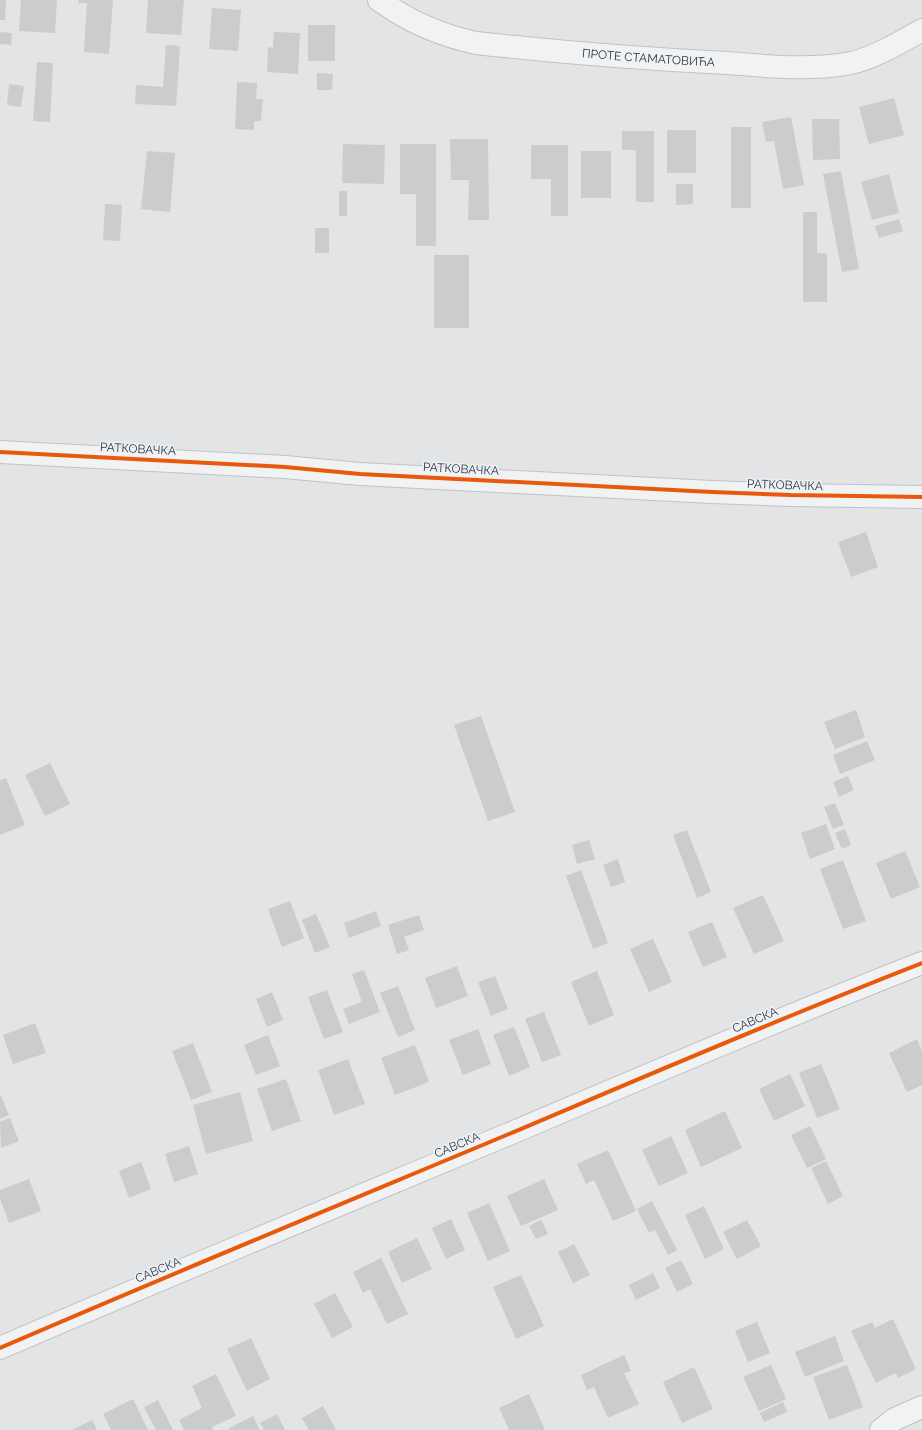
<svg xmlns="http://www.w3.org/2000/svg" width="922" height="1430" viewBox="0 0 922 1430" font-family="Raleway,sans-serif">
<style>
.building{fill:#caccce}
.lines{fill:none;stroke-linecap:round;stroke-linejoin:round}
.minor-casing{stroke:#c0c2c4;stroke-width:24}
.minor{stroke:#f0f2f3;stroke-width:22}
.cycleway-casing{stroke:#eff2f5;stroke-width:6}
.cycleway{stroke:#e8590c;stroke-width:4}
.labels{text-anchor:middle;dominant-baseline:central;stroke-width:3;stroke-linejoin:round;paint-order:stroke}
.street-label{font-size:12px;fill:#29333e;stroke:#eff2f5}
</style>
<rect width="100%" height="100%" fill="#e2e4e6"/>
<g class="building">
<polygon points="0,0 6,0 5,20 0,20"/>
<polygon points="21,0 57,0 55,33 19,31"/>
<polygon points="79,0 113,0 109,54 84,52 87,3 78,3"/>
<polygon points="148,0 184,0 181,35 146,33"/>
<polygon points="212,8 241,10 238,51 209,49"/>
<rect x="308" y="25" width="27" height="36"/>
<polygon points="0,32 12,33 11,45 0,44"/>
<polygon points="274,32 300,33 298,74 267,72 268,47 273,48"/>
<polygon points="166,45 180,46 176,106 135,104 136,85 163,87"/>
<polygon points="37,62 53,63 50,122 33,121"/>
<polygon points="317,73 333,74 332,90 317,90"/>
<polygon points="237,82 257,83 256,99 263,99 261,121 254,121 254,130 235,129"/>
<polygon points="9,84 24,86 21,107 7,105"/>
<polygon points="894,98 904,135 869,144 859,107"/>
<polygon points="791,117 804,185 783,189 774,141 766,142 762,122"/>
<polygon points="812,119 839,119 840,159 813,160"/>
<rect x="731" y="127" width="20" height="81"/>
<rect x="667" y="130" width="29" height="43"/>
<polygon points="622,131 654,131 654,202 636,202 636,150 622,150"/>
<polygon points="450,139 488,139 489,220 468,220 469,180 451,180"/>
<polygon points="343,144 385,145 384,184 342,183"/>
<polygon points="400,144 436,144 436,246 416,246 416,194 400,194"/>
<polygon points="531,145 568,145 568,216 551,216 551,179 531,179"/>
<polygon points="147,151 175,153 170,212 141,209"/>
<rect x="581" y="151" width="30" height="47"/>
<polygon points="841,171 859,269 842,272 823,174"/>
<polygon points="889,174 899,213 872,220 861,182"/>
<polygon points="676,184 693,184 693,204 676,205"/>
<rect x="339" y="191" width="8" height="25"/>
<polygon points="105,204 122,205 120,241 103,240"/>
<polygon points="803,212 817,212 817,253 827,254 827,302 803,302"/>
<polygon points="899,219 903,231 879,238 875,226"/>
<rect x="315" y="228" width="14" height="25"/>
<rect x="434" y="255" width="35" height="73"/>
<polygon points="866,532 878,567 851,577 838,542"/>
<polygon points="856,710 865,737 835,749 824,722"/>
<polygon points="481,716 515,812 488,821 454,725"/>
<polygon points="867,741 875,760 840,774 833,755"/>
<polygon points="50,763 70,804 45,816 25,775"/>
<polygon points="848,776 854,790 839,797 833,782"/>
<polygon points="6,778 25,825 0,835 0,780"/>
<polygon points="835,803 844,825 833,829 824,807"/>
<polygon points="826,824 835,849 810,859 801,833"/>
<polygon points="845,829 851,845 842,849 835,833"/>
<polygon points="687,830 711,892 697,898 673,835"/>
<polygon points="589,840 595,859 577,864 572,845"/>
<polygon points="905,851 920,887 891,899 876,863"/>
<polygon points="618,859 625,882 611,887 603,865"/>
<polygon points="843,860 866,921 843,929 820,869"/>
<polygon points="581,870 608,943 593,949 566,876"/>
<polygon points="763,895 784,941 754,954 733,908"/>
<polygon points="290,901 304,938 282,947 268,909"/>
<polygon points="376,911 381,926 349,938 344,923"/>
<polygon points="316,914 330,947 315,953 302,920"/>
<polygon points="419,915 424,930 404,937 409,950 397,954 388,925"/>
<polygon points="712,922 727,957 703,967 688,932"/>
<polygon points="653,939 672,982 649,992 630,949"/>
<polygon points="457,966 468,996 436,1008 425,978"/>
<polygon points="364,970 380,1012 349,1024 343,1009 362,1002 352,974"/>
<polygon points="597,971 614,1015 589,1026 571,982"/>
<polygon points="495,976 508,1009 491,1016 478,982"/>
<polygon points="398,986 415,1030 398,1037 380,993"/>
<polygon points="327,990 343,1032 324,1039 308,997"/>
<polygon points="272,992 283,1020 267,1027 256,999"/>
<polygon points="544,1012 561,1055 542,1062 525,1019"/>
<polygon points="35,1023 46,1053 13,1064 3,1035"/>
<polygon points="514,1027 530,1067 509,1076 493,1035"/>
<polygon points="478,1029 491,1064 463,1075 449,1040"/>
<polygon points="268,1035 280,1066 256,1075 244,1045"/>
<polygon points="917,1039 922,1051 922,1085 907,1092 889,1053"/>
<polygon points="193,1043 212,1092 191,1100 172,1051"/>
<polygon points="415,1045 429,1082 395,1095 381,1058"/>
<polygon points="348,1059 365,1104 334,1115 318,1070"/>
<polygon points="821,1064 840,1109 817,1118 799,1073"/>
<polygon points="790,1074 805,1106 774,1121 759,1089"/>
<polygon points="286,1079 301,1121 272,1131 257,1089"/>
<polygon points="240,1092 253,1141 206,1154 193,1105"/>
<polygon points="0,1094 9,1115 0,1119"/>
<polygon points="725,1111 742,1148 701,1167 685,1130"/>
<polygon points="10,1118 19,1141 1,1148 0,1122"/>
<polygon points="810,1126 826,1159 807,1168 791,1135"/>
<polygon points="671,1136 688,1173 659,1186 642,1150"/>
<polygon points="189,1146 198,1174 174,1182 165,1154"/>
<polygon points="608,1150 636,1211 613,1221 594,1180 586,1184 577,1164"/>
<polygon points="826,1161 843,1196 828,1204 811,1168"/>
<polygon points="141,1162 151,1189 129,1198 119,1171"/>
<polygon points="29,1179 41,1211 9,1223 0,1199 0,1190"/>
<polygon points="544,1179 558,1210 521,1226 507,1196"/>
<polygon points="652,1201 677,1250 668,1255 655,1230 649,1233 637,1209"/>
<polygon points="489,1203 510,1251 488,1261 467,1213"/>
<polygon points="704,1206 724,1249 705,1259 685,1215"/>
<polygon points="451,1219 465,1250 446,1259 432,1228"/>
<polygon points="541,1220 548,1234 536,1239 529,1226"/>
<polygon points="747,1220 761,1246 737,1259 723,1232"/>
<polygon points="417,1238 432,1269 402,1283 388,1252"/>
<polygon points="574,1244 590,1275 573,1283 558,1252"/>
<polygon points="381,1258 408,1314 387,1324 370,1289 363,1293 353,1272"/>
<polygon points="681,1260 693,1284 677,1292 665,1268"/>
<polygon points="653,1273 660,1288 636,1300 629,1285"/>
<polygon points="521,1275 544,1326 516,1339 493,1287"/>
<polygon points="335,1293 353,1327 332,1338 314,1304"/>
<polygon points="893,1319 916,1369 898,1378 896,1373 876,1383 851,1331 872,1322 875,1328"/>
<polygon points="757,1322 770,1353 748,1362 735,1331"/>
<polygon points="835,1336 844,1361 805,1377 795,1352"/>
<polygon points="251,1338 270,1379 247,1391 227,1349"/>
<polygon points="624,1355 631,1371 624,1373 639,1404 608,1418 594,1387 587,1390 581,1375"/>
<polygon points="771,1365 786,1399 759,1411 743,1377"/>
<polygon points="847,1365 863,1407 829,1420 813,1377"/>
<polygon points="694,1367 713,1409 682,1423 663,1382"/>
<polygon points="216,1374 236,1416 212,1427 213,1430 184,1430 179,1420 202,1408 192,1386"/>
<polygon points="529,1394 545,1430 509,1430 499,1408"/>
<polygon points="133,1399 148,1430 111,1430 103,1414"/>
<polygon points="158,1400 173,1430 156,1430 144,1407"/>
<polygon points="783,1402 787,1412 764,1422 760,1413"/>
<polygon points="323,1406 336,1430 309,1430 302,1418"/>
<polygon points="277,1414 285,1430 264,1430 260,1423"/>
<polygon points="253,1416 260,1430 230,1430 229,1428"/>
<polygon points="92,1420 97,1430 72,1430"/>
</g>
<g class="lines">
<defs>
<g id="minor">
<path id="s1" d="M379 0C409 22 439 35 476 43 559 52 643 59 727 63 767 66 810 71 851 63 874 58 901 42 922 30"/>
<polyline points="0,452 285,467 360,474 712,492 791,495 922,497"/>
<path d="M0 1348C169 1275 339 1205 509 1134 646 1076 783 1017 922 963"/>
<polyline points="881,1430 895,1419 922,1407"/>
</g>
</defs>
<use href="#minor" class="minor-casing"/>
<use href="#minor" class="minor"/>
<defs>
<g id="cycleway">
<polyline points="0,452 285,467 360,474 712,492 791,495 922,497"/>
<path d="M0 1348C169 1275 339 1205 509 1134 646 1076 783 1017 922 963"/>
</g>
</defs>
<use href="#cycleway" class="cycleway-casing"/>
<use href="#cycleway" class="cycleway"/>
</g>
<g class="labels">
<g class="street-label">
<text stroke="none"><textPath href="#s1" startOffset="280">ПРОТЕ СТАМАТОВИЋА</textPath></text>
<text transform="translate(138 449) rotate(3)">РАТКОВАЧКА</text>
<text transform="translate(461 469) rotate(3)">РАТКОВАЧКА</text>
<text transform="translate(785 485) rotate(2)">РАТКОВАЧКА</text>
<text transform="translate(755 1020) rotate(-23)">САВСКА</text>
<text transform="translate(457 1145) rotate(-23)">САВСКА</text>
<text transform="translate(158 1270) rotate(-23)">САВСКА</text>
</g>
</g>
</svg>
